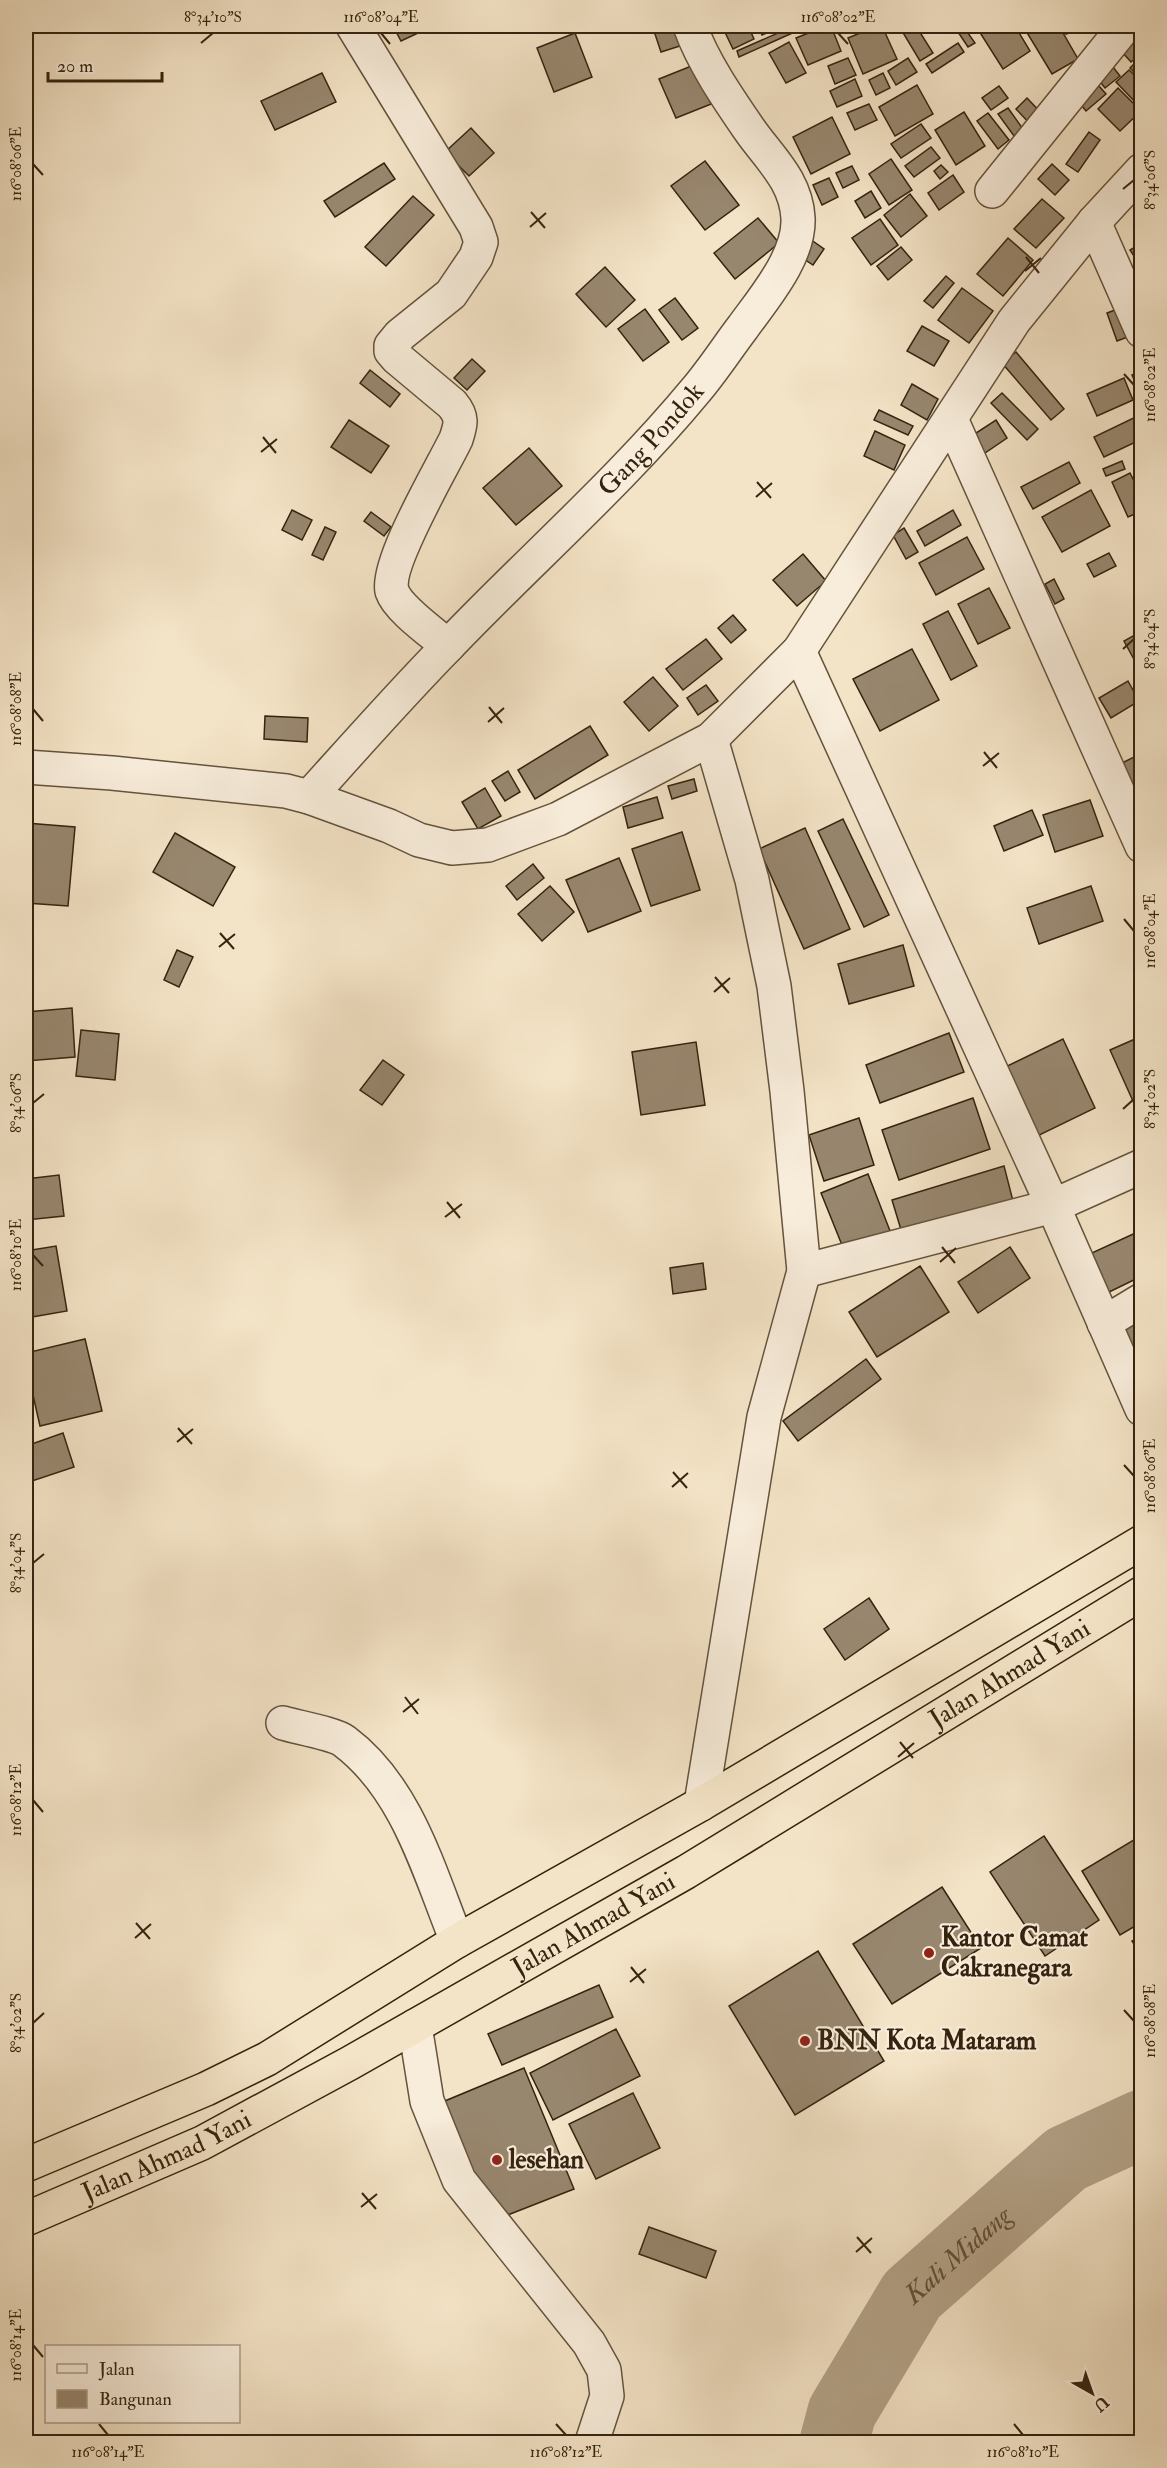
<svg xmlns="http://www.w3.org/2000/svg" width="1167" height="2468" viewBox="0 0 1167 2468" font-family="'IM FELL Double Pica',serif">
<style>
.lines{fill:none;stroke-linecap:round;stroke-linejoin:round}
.river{stroke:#b3a288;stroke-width:69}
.building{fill:#98876f;stroke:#35230f;stroke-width:1.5}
.minor-casing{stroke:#65533d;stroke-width:36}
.highway-casing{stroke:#35230f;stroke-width:36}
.minor{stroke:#f8eddb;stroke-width:33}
.highway{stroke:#f4e4c7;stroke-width:33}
.ticks{fill:none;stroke:#35230f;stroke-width:2}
.poi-dot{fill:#8f2418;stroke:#f8eddb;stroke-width:2}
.labels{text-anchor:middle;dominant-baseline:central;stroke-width:4.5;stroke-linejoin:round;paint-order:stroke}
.street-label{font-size:26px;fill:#35230f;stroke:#f8eddb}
.poi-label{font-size:26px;font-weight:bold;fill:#35230f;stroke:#f8eddb;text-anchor:start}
.water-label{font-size:27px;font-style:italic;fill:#614f39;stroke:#f8eddb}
.neatline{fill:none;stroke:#35230f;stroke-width:2}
.ticks-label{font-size:15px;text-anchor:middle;fill:#35230f}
</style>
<rect width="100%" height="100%" fill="#f4e4c7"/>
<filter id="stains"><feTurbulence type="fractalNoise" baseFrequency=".00333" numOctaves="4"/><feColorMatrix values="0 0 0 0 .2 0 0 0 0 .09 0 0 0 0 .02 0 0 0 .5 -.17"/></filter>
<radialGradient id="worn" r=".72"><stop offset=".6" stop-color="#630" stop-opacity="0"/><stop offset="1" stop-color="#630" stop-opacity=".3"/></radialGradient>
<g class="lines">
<path class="river" id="s1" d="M834 2442 842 2412 912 2295 1066 2159 1142 2124"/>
</g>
<g class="building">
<polygon points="393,26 433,26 401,41"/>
<polygon points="670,26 677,26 683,45 661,52 654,31"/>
<polygon points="722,26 748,26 754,39 733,49"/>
<polygon points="758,26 784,26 762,35"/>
<polygon points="794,26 808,26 739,57 737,51"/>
<polygon points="826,26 831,26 841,51 808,65 796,38"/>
<polygon points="877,26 882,26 897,59 863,74 848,38"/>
<polygon points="899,26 916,26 933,53 920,61"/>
<polygon points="954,26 963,26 975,43 968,47"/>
<polygon points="988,26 1015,26 1030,51 1003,69 979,31"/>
<polygon points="1023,26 1059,26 1078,59 1052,74"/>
<polygon points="1063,26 1091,26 1066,34"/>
<polygon points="1129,29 1142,42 1142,53 1131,62 1114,43"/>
<polygon points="575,33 592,77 554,92 537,48"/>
<polygon points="789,42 806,73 786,83 769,53"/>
<polygon points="958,43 964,52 932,73 926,64"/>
<polygon points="1105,57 1120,76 1105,88 1090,69"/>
<polygon points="848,58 856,75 835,84 828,66"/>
<polygon points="908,58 917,72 896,85 888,71"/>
<polygon points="1140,58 1142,60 1142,80 1130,68"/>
<polygon points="694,65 711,104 676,118 659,79"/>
<polygon points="1129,70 1142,82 1142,104 1139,106 1116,82"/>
<polygon points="322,73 336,102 275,130 261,101"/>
<polygon points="883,73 890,88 876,95 869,80"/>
<polygon points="1091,77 1106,94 1086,111 1072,94"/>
<polygon points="855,79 862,96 837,107 830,91"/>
<polygon points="917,85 933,114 895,136 879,107"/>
<polygon points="999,86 1008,98 991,110 982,98"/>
<polygon points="1118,88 1141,111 1120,131 1098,109"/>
<polygon points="1027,98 1045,117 1033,127 1016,109"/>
<polygon points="869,104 877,120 855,130 847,113"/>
<polygon points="1008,108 1023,129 1014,136 998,114"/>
<polygon points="964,112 985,146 956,165 935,130"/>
<polygon points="988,113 1009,140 998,149 977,121"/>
<polygon points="832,117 850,154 811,174 793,137"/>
<polygon points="921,124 931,138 901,158 891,144"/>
<polygon points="471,128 494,153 469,176 445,152"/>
<polygon points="1089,132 1100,140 1078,172 1066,164"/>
<polygon points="931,147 940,158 914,177 905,166"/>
<polygon points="891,159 912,190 889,205 869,174"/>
<polygon points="705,161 739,205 705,230 671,186"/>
<polygon points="384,163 395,179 335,217 324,201"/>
<polygon points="1052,164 1069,180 1055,195 1038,179"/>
<polygon points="941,165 948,172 940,179 934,171"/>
<polygon points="852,166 859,180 843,188 836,173"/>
<polygon points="953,175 964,192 939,210 928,193"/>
<polygon points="829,178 838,197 822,205 813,185"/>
<polygon points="871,191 881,208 865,218 855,201"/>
<polygon points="910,194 927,216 901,237 884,215"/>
<polygon points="413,196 434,215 386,266 365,247"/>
<polygon points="1042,199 1064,218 1036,248 1014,229"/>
<polygon points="758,218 779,243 735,279 714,253"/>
<polygon points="880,219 898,245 871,265 852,238"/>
<polygon points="1008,238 1033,260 1003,296 977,274"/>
<polygon points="810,239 824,249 813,265 798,255"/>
<polygon points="1142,243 1142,268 1130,250"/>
<polygon points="901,247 912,260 888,280 877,266"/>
<polygon points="605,267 635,300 606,327 576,294"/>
<polygon points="946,276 954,283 933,308 924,301"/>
<polygon points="962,288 993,311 969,343 938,320"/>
<polygon points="675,298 698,328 682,340 659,310"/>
<polygon points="1123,307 1133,335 1117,341 1107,313"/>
<polygon points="645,309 669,342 643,361 618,329"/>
<polygon points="922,326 949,341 934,366 907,351"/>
<polygon points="1016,352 1064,409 1051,420 1002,363"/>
<polygon points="472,359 485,371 467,390 454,378"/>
<polygon points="370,370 400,394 390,407 360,383"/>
<polygon points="1142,371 1142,398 1132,375"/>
<polygon points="1124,378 1133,400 1097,416 1087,394"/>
<polygon points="912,384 938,399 927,420 901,405"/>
<polygon points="1002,393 1038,429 1027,440 991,403"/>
<polygon points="879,410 913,426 908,435 874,420"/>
<polygon points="1142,414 1142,439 1104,457 1094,437"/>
<polygon points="349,420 389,446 371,473 331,447"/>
<polygon points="996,420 1007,438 985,453 973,435"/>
<polygon points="875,431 905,445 894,470 864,456"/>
<polygon points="529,448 562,486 516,525 483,488"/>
<polygon points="1122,461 1125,469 1106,476 1103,469"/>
<polygon points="1069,462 1080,483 1033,509 1021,487"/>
<polygon points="1130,473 1142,497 1142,511 1128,517 1112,482"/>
<polygon points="1091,490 1110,526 1062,552 1042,517"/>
<polygon points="292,510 312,520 302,540 282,530"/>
<polygon points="953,510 961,525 925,546 917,531"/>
<polygon points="371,512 391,527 384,536 364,521"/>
<polygon points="325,527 336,532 323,560 312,555"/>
<polygon points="904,528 918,552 906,559 893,535"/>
<polygon points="967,537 984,569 936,595 919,563"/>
<polygon points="1109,553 1116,566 1094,577 1087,564"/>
<polygon points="803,554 826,581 797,606 773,580"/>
<polygon points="1054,579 1064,599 1055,604 1045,584"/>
<polygon points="989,588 1010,628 978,644 958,604"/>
<polygon points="948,611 977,666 951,680 923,624"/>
<polygon points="733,615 746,630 731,643 718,628"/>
<polygon points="1142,631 1142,674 1124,641"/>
<polygon points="706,639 722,659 683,690 666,669"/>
<polygon points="912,649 939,700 880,731 853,679"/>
<polygon points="653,677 678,706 649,731 624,702"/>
<polygon points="1128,681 1139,701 1111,718 1099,698"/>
<polygon points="706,685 718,701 698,715 687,698"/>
<polygon points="265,716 308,718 307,742 264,739"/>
<polygon points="590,726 608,755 535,799 518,770"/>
<polygon points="1142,753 1142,803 1122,763"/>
<polygon points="508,771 520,792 505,801 492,781"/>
<polygon points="694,779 697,791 672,799 668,786"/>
<polygon points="485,788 501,816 478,829 462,802"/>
<polygon points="657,797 663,818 628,828 623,807"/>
<polygon points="1090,800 1103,836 1055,852 1043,815"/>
<polygon points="1032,810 1043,835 1004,851 994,826"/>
<polygon points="843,819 889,915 864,927 818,831"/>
<polygon points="26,823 75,827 68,906 26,903"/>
<polygon points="805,828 850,929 804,949 759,849"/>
<polygon points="682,832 700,890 651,906 632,849"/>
<polygon points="175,833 235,867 213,906 153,872"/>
<polygon points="619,858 641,911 588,932 566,880"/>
<polygon points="533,864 544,878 517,900 506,886"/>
<polygon points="550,886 574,912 542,941 518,914"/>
<polygon points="1091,886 1103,921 1039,944 1027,908"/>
<polygon points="903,945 914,986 849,1004 838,964"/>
<polygon points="177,950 193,957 179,987 164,980"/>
<polygon points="72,1008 75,1057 26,1061 26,1012"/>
<polygon points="81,1030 119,1034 115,1080 76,1076"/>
<polygon points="949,1033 964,1072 880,1103 866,1065"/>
<polygon points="1142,1036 1142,1118 1141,1119 1110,1050"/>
<polygon points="1063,1039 1095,1108 1027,1141 995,1072"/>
<polygon points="696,1042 705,1105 641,1115 632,1052"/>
<polygon points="383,1060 404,1075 382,1105 360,1090"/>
<polygon points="973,1098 990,1149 899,1180 882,1130"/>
<polygon points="859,1118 874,1165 824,1181 809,1135"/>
<polygon points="1004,1166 1013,1201 902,1233 892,1200"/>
<polygon points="868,1174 892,1236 846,1255 821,1193"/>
<polygon points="59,1175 64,1216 26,1220 26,1179"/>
<polygon points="1142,1230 1142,1276 1101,1296 1083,1257"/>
<polygon points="56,1246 67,1311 26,1318 26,1251"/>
<polygon points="1010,1247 1030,1278 978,1313 958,1282"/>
<polygon points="703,1263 706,1289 673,1294 670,1268"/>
<polygon points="920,1266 949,1312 877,1357 849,1312"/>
<polygon points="1142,1310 1142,1367 1120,1321"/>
<polygon points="85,1339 102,1411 40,1426 26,1364 26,1353"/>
<polygon points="866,1359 881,1379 798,1441 783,1421"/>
<polygon points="63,1433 74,1467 26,1483 26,1446"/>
<polygon points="869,1598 889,1629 845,1660 824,1629"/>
<polygon points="1142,1835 1142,1922 1120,1935 1082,1871"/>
<polygon points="1044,1836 1099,1920 1045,1956 990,1872"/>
<polygon points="942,1887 981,1948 892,2004 853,1944"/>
<polygon points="1142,1936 1142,1956 1132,1941"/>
<polygon points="818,1951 884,2061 795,2115 729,2006"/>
<polygon points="599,1985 613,2017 502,2065 488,2034"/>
<polygon points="616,2029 640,2076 553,2120 530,2073"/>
<polygon points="524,2068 574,2189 495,2220 440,2103"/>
<polygon points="633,2093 660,2148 596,2179 569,2124"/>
<polygon points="649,2227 716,2251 706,2278 639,2254"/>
</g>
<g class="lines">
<defs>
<g id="minor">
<path d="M353 26 476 227 481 242 476 257 451 294 400 335 391 346V351L397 358 452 404C463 417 461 424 456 439 442 468 385 564 392 591 398 609 433 633 448 646"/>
<polyline points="992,191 1125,26"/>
<polyline points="1094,222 1142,331"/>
<polyline points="951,419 1142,846"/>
<polyline points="799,651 1053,1206 1142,1409"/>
<polyline points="26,767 112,773 286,791 309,797 389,826 419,840 452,848 488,845 558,819 711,739 799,651 1014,321 1094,222 1142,170"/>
<path id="s2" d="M309 797C355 746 400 695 447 647 529 561 620 482 696 390 713 370 727 348 743 327 764 298 800 256 798 218 796 180 769 158 749 129 727 97 703 62 690 26"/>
<polyline points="804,1271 1053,1206 1142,1166"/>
<polyline points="1104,1323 1142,1300"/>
<path d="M283 1723C296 1727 335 1734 344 1741 407 1788 429 1872 457 1941"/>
<polyline points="701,1804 764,1417 804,1271 787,1091 774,986 752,880 711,739"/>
<polyline points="415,2026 427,2101 459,2180 589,2343 604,2370 607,2396 592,2442"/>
</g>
<g id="highway">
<polyline points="26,2165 206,2089 267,2059 457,1941 701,1804 1142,1542"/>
<path id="s3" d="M26 2219 202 2143 350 2063 686 1872 1142 1593"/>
</g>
</defs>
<use href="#minor" class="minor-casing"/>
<use href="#highway" class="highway-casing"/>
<use href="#minor" class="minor"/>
<use href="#highway" class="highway"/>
</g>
<path class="ticks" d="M381 33 390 44M838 33 848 44M201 43 213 33M33 164 43 175M1123 189 1134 180M531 212 545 228M530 227 546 213M1026 257 1039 273M1025 271 1041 258M1124 374 1134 385M263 437 276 453M261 452 277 439M757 482 771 498M756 497 772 483M1123 649 1134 639M489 707 502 723M33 709 43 721M488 722 504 708M984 752 997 768M983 766 999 753M1124 919 1134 931M220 933 234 949M219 947 235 934M715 977 729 993M714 992 730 978M33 1103 44 1094M1123 1109 1134 1099M447 1202 460 1218M445 1217 462 1204M942 1247 955 1263M33 1255 43 1266M940 1262 956 1248M178 1428 192 1444M177 1442 193 1429M1124 1465 1134 1476M673 1472 687 1488M672 1487 688 1473M33 1563 44 1554M405 1697 418 1714M403 1712 419 1699M900 1742 913 1758M898 1757 914 1743M33 1800 43 1812M136 1923 150 1939M135 1938 151 1924M631 1967 644 1983M630 1982 646 1969M1124 2010 1134 2021M33 2023 44 2013M362 2193 376 2209M361 2207 377 2194M857 2237 871 2253M856 2252 872 2238M33 2345 43 2357M99 2424 108 2435M556 2424 566 2435M1014 2424 1023 2435"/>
<g class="poi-dot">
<circle cx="929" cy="1953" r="6"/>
<circle cx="805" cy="2041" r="6"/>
<circle cx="497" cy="2160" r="6"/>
</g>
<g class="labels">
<g class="street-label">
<text stroke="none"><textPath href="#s2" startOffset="495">Gang Pondok</textPath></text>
<text stroke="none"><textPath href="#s3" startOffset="1126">Jalan Ahmad Yani</textPath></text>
<text stroke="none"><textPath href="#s3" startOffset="640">Jalan Ahmad Yani</textPath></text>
<text stroke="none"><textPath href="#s3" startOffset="154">Jalan Ahmad Yani</textPath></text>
</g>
<g class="poi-label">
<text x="941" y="1938">Kantor Camat<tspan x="941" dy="30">Cakranegara</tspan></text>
<text x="817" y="2041">BNN Kota Mataram</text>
<text x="509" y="2160">lesehan</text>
</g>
<g class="water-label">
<text stroke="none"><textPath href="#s1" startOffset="228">Kali Midang</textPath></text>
</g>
</g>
<rect width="1167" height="2468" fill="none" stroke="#f4e4c7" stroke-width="66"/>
<rect x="45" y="2345" width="195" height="78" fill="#f8eddb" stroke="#aa9c89" stroke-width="1.5"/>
<rect x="57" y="2364" width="30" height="9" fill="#f8eddb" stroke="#aa9c89" stroke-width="1.5"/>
<text x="99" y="2375" font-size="18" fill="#35230f">Jalan</text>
<rect x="57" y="2390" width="30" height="18" fill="#98876f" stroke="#aa9c89" stroke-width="1.5"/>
<text x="99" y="2405" font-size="18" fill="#35230f">Bangunan</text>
<g transform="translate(1092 2393) rotate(140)" stroke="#f8eddb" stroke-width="4.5" paint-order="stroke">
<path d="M0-4.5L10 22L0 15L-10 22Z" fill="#35230f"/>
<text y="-9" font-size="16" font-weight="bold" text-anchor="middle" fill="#35230f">U</text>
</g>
<path d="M48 72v9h114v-9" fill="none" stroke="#35230f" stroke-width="3"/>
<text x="57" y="72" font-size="18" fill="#35230f" stroke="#f8eddb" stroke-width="4.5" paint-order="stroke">20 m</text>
<rect x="33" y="33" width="1101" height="2402" class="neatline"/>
<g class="ticks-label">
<text x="213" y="22">8°34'10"S</text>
<text x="381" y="22">116°08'04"E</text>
<text x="838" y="22">116°08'02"E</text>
<text transform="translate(16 164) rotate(-90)" y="5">116°08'06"E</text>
<text transform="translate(1150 180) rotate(-90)" y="5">8°34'06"S</text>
<text transform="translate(1150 385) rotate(-90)" y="5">116°08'02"E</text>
<text transform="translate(1150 639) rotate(-90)" y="5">8°34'04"S</text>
<text transform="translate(16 709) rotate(-90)" y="5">116°08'08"E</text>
<text transform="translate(1150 931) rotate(-90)" y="5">116°08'04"E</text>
<text transform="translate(1150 1099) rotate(-90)" y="5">8°34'02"S</text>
<text transform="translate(16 1103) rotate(-90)" y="5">8°34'06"S</text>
<text transform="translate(16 1255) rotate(-90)" y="5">116°08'10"E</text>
<text transform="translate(1150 1476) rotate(-90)" y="5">116°08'06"E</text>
<text transform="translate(16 1563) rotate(-90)" y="5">8°34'04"S</text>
<text transform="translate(16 1800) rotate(-90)" y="5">116°08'12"E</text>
<text transform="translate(1150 2021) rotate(-90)" y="5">116°08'08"E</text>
<text transform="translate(16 2023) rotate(-90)" y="5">8°34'02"S</text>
<text transform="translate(16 2345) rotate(-90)" y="5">116°08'14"E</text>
<text x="108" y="2457">116°08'14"E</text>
<text x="566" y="2457">116°08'12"E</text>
<text x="1023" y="2457">116°08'10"E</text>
</g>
<rect width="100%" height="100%" filter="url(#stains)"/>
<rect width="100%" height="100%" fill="url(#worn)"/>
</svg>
